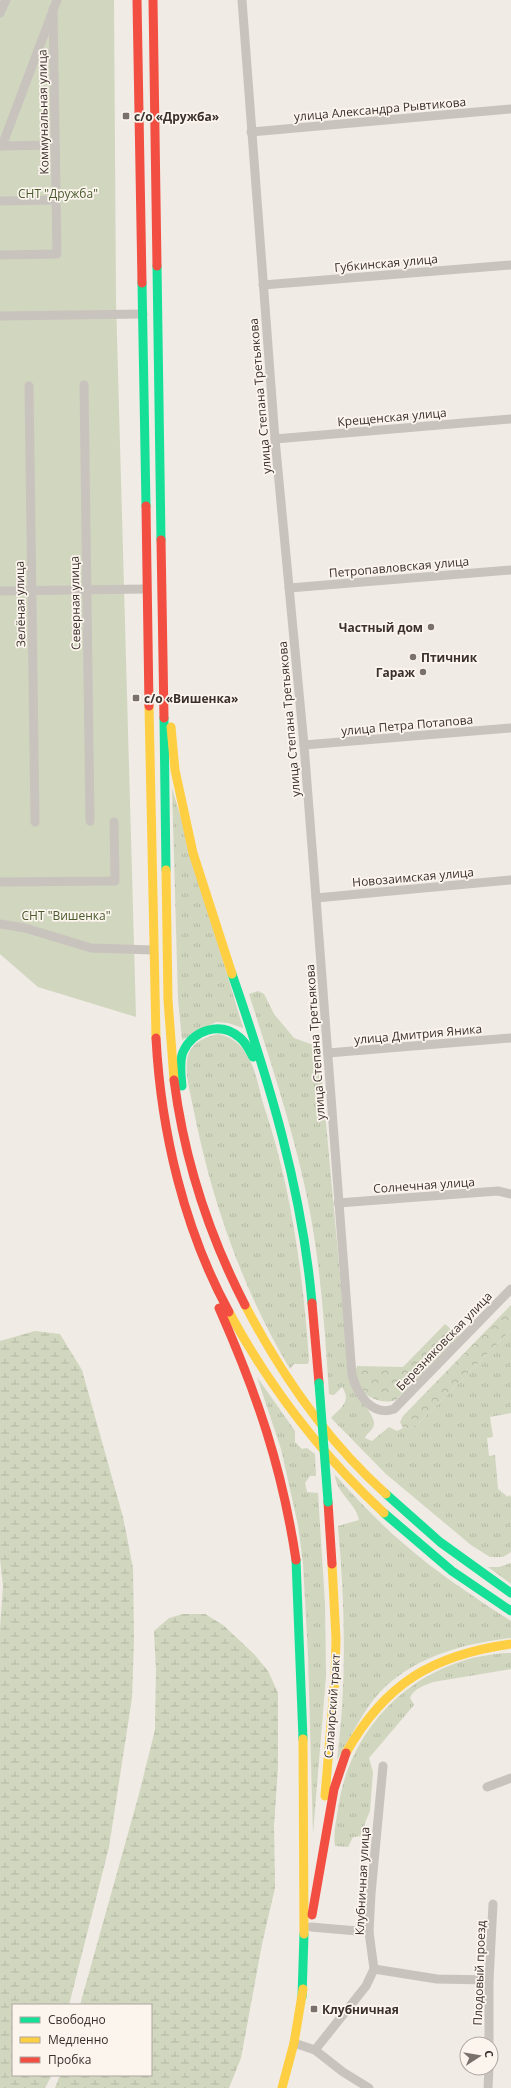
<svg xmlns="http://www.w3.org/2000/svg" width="511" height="2088" viewBox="0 0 511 2088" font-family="'Open Sans',sans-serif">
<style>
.grass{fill:url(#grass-tufts)}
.forest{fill:url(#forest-crowns)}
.wetland{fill:url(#wetland-marsh)}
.garden{fill:#d1d6bf}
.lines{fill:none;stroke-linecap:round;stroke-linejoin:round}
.street{stroke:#c9c3be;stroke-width:9}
.fast{stroke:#16e098;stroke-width:9}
.slow{stroke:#ffcf43;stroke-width:9}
.jam{stroke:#f24e42;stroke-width:9}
.fast-bridge{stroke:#16e098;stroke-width:9}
.poi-dot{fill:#7a716c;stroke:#fbf5ee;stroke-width:1.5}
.labels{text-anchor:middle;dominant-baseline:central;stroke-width:3.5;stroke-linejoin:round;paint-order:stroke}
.street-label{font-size:12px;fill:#3b302b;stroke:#fbf5ee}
.poi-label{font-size:12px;font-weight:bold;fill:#3b302b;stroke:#fbf5ee;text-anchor:start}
.park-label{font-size:12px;fill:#4a5a2e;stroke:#fbf5ee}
</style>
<defs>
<pattern id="grass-tufts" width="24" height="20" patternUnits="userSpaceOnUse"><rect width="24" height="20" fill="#d1d6bf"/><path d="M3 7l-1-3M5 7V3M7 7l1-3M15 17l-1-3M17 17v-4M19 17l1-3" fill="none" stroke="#b4b8a4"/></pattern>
<pattern id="forest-crowns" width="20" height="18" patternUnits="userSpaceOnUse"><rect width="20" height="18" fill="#d1d6bf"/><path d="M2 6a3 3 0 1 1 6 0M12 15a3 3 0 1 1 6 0" fill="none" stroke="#b4b8a4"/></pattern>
<pattern id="wetland-marsh" width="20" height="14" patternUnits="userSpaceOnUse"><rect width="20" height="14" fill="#d1d6bf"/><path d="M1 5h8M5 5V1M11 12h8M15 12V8" fill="none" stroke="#b4b8a4"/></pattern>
</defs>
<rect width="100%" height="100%" fill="#f0ebe5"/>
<g class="grass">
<polygon points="172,788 243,1028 228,1023 216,1022 182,1040 178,999"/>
<path d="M258 991 264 994 274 1014 294 1038 319 1047 350 1383C354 1394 376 1415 374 1425 373 1430 367 1433 365 1438L372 1441 389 1427 397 1431 403 1428 407 1429 417 1425 511 1330V1413L490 1417 493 1437 487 1438 489 1456 495 1455 498 1489 508 1497 509 1495 511 1497V1552L503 1557H490L471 1545 386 1474 331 1418C341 1407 352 1402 342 1387L334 1395 329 1394C325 1332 321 1269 309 1207 295 1134 271 1064 249 994Z"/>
<path d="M218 1034C232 1037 241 1044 248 1057 256 1070 259 1089 263 1103 291 1186 303 1273 309 1360L308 1364H294L290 1369C242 1289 211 1199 193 1107 190 1091 183 1068 189 1053 194 1041 206 1037 218 1034Z"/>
<polygon points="257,1377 295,1431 295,1442 302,1449 307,1448 315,1454 316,1476 310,1476 305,1483 307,1492 318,1493 325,1604 326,1676 313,1834 308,1655 303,1563 298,1525 281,1449"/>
<path d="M335 1475C357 1499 379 1523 404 1544 437 1573 474 1597 511 1621V1638C461 1644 408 1658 374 1699 360 1717 349 1740 337 1760 347 1680 345 1605 338 1526L359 1520C356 1503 336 1493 335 1475Z"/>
<polygon points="511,1563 511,1584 488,1567 499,1567"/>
<path d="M511 1653V1669L433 1682C425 1685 413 1689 410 1698L414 1705 369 1758 373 1772 370 1811 365 1823 363 1836 353 1837 348 1847 335 1846C333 1833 337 1816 339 1803 353 1719 425 1655 511 1653Z"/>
</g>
<g class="forest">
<polygon points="511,1305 511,1330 417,1425 407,1429 403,1428 400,1422 403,1416"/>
<path d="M445 1324 459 1336 396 1400C375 1407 349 1388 357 1366L403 1367Z"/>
</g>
<g class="wetland">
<polygon points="35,1331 60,1334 82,1370 123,1517 133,1568 134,1640 132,1698 109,1847 69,2005 13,2005 13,2075 51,2075 51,2077 45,2088 0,2088 0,1628 3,1586 0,1559 0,1341"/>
<polygon points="183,1614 205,1614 223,1625 254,1654 268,1671 278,1693 278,1767 274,1826 275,1888 262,1944 241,2058 229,2088 55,2088 60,2075 151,2075 151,2005 80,2005 139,1794 155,1730 156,1670 154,1631 169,1618"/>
</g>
<polygon class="garden" points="0,0 114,0 116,301 136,1017 38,987 0,954"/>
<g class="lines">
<g class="street">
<path d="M242 0 275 439 304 745 316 898 352 1375C357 1394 372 1417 394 1409L511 1289"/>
<polyline points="0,13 6,0"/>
<polyline points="251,132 511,109"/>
<polyline points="0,146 55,145"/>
<polyline points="2,146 57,0"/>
<polyline points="0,201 56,200"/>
<polyline points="0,255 57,254 53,9"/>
<polyline points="263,285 511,265"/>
<polyline points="0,316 143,314"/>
<polyline points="84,385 90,821"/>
<polyline points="29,386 35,822"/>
<polyline points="275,439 511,419"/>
<polyline points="289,588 511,570"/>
<polyline points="0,591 146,589"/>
<polyline points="304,745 511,728"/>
<polyline points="0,882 115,881 114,822"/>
<polyline points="316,898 511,880"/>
<polyline points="0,924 25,928 91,948 153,950"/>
<polyline points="328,1053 511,1038"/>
<polyline points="338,1203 498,1191 511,1194"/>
<polyline points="487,1787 511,1778"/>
<polyline points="311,1927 369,1932"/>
<polyline points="374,1969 437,1979 489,1980"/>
<polyline points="294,2043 315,2050 343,2072 369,2088"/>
<polyline points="489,2044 489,1980 493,1904"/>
<polyline points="315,2050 366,1986 374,1969 369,1932 371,1894 383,1766"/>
<polyline points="488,2088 489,2068"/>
</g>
<g class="fast">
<polyline points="157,266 161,540"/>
<polyline points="142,283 146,506"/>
<polyline points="164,718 166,870"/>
<path d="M232 974C269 1081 302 1189 312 1303"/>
<path d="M182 1086C181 1075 179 1062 183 1052 193 1030 220 1021 239 1037 246 1042 249 1050 253 1057"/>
<polyline points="386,1494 440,1542 511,1593"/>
<polyline points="384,1513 452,1571 511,1611"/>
<polyline points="296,1560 303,1739"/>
<polyline points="302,1997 304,1934"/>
</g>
<g class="slow">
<polyline points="149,706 156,1038"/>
<polyline points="171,727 175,770 193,853 232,974"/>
<polyline points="166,870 168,1000 174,1080"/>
<path d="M245 1305C281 1374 328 1442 386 1494"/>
<path d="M229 1312C270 1388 321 1454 384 1513"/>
<polyline points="303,1739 304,1934"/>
<path d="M346 1753C385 1683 433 1655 511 1644"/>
<polyline points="325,1796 335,1677 336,1639 332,1564"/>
<polyline points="282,2088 294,2043 303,1989"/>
</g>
<g class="jam">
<polyline points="137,0 142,283"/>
<polyline points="153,0 157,266"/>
<polyline points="146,506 149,706"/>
<polyline points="161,540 164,718"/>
<path d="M156 1038C161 1132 184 1229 229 1312"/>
<path d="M174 1080C184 1158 209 1235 245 1305"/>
<polyline points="312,1303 319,1383"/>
<path d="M219 1308C257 1394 282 1467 296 1560"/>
<polyline points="328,1502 332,1564"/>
<polyline points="312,1915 334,1789 346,1753"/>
</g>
<polyline class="fast-bridge" points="319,1383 328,1502"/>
</g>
<g class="poi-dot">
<rect x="122" y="112" width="8" height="8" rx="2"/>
<circle cx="431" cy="627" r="4"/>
<circle cx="413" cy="657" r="4"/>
<circle cx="423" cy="672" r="4"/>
<rect x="132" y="694" width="8" height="8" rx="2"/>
<rect x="310" y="2005" width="8" height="8" rx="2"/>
</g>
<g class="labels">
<g class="street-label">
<text transform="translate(380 109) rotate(-5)">улица Александра Рывтикова</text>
<text transform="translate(43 112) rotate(-91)">Коммунальная улица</text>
<text transform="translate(386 263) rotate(-5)">Губкинская улица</text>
<text transform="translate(260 396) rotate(-95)">улица Степана Третьякова</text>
<text transform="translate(392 417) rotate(-5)">Крещенская улица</text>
<text transform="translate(399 567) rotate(-5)">Петропавловская улица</text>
<text transform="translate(75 603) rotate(-91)">Северная улица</text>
<text transform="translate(20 604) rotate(-91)">Зелёная улица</text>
<text transform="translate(289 719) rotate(-95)">улица Степана Третьякова</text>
<text transform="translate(407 725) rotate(-5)">улица Петра Потапова</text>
<text transform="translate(413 877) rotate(-5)">Новозаимская улица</text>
<text transform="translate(418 1034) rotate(-5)">улица Дмитрия Яника</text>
<text transform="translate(315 1042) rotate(-94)">улица Степана Третьякова</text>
<text transform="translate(424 1185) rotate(-4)">Солнечная улица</text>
<text transform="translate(444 1341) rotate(-46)">Березняковская улица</text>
<text transform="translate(332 1706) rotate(-86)">Салаирский тракт</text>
<text transform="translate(362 1881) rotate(-87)">Клубничная улица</text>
<text transform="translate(479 1973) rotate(-88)">Плодовый проезд</text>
</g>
<g class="poi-label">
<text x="134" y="116">с/о «Дружба»</text>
<text x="423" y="627" text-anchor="end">Частный дом</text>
<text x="421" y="657">Птичник</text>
<text x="415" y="672" text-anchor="end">Гараж</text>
<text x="144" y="698">с/о «Вишенка»</text>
<text x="322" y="2009">Клубничная</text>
</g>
<g class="park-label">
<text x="58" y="193">СНТ "Дружба"</text>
<text x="66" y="915">СНТ "Вишенка"</text>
</g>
</g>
<rect x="12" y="2004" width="140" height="72" fill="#fbf5ee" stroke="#aea6a0"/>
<rect x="20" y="2017" width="20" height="6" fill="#16e098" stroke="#aea6a0"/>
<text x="48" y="2024" font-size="12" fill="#3b302b">Свободно</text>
<rect x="20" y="2037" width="20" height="6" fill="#ffcf43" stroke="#aea6a0"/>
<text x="48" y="2044" font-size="12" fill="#3b302b">Медленно</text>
<rect x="20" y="2057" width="20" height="6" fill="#f24e42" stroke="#aea6a0"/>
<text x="48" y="2064" font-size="12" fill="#3b302b">Пробка</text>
<g transform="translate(479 2056) rotate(78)"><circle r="19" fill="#fbf5ee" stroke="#aea6a0"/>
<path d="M0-3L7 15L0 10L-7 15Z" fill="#7a716c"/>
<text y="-6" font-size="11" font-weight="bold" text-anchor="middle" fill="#3b302b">С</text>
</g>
</svg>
